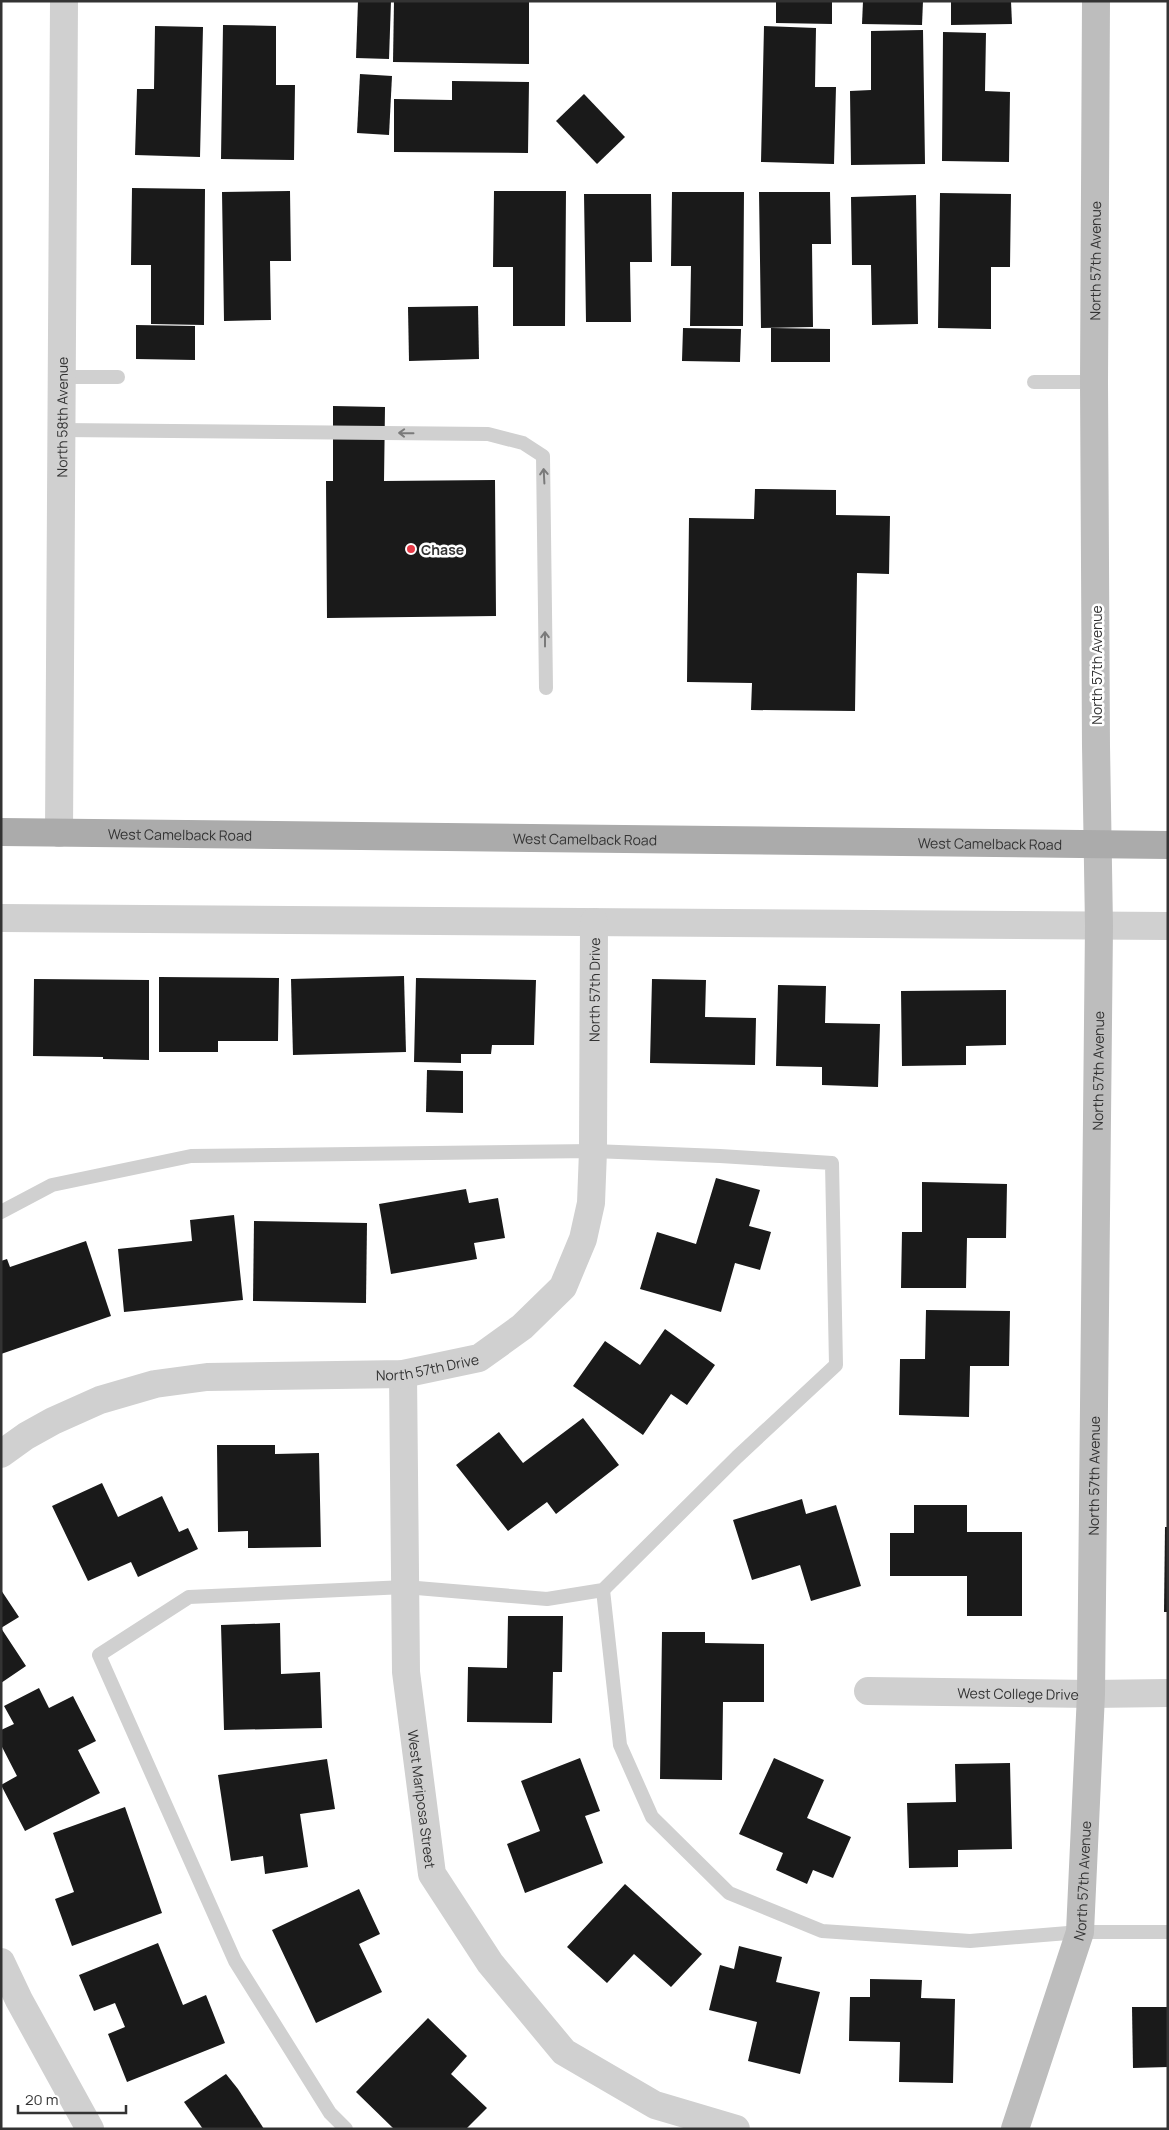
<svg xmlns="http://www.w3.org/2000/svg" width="1169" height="2130" viewBox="0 0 1169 2130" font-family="Manrope,sans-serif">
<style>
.building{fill:#1a1a1a}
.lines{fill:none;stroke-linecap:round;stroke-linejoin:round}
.lane{stroke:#d0d0d0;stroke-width:14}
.street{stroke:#d0d0d0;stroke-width:28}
.secondary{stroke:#bdbdbd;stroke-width:28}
.primary{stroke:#ababab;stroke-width:28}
.oneway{stroke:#7a7a7a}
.poi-dot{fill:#e63946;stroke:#fff;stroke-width:2}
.labels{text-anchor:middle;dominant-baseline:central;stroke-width:5;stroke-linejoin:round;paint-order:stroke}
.street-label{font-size:14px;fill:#333;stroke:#fff}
.poi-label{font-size:14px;font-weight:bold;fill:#333;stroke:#fff;text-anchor:start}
</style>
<rect width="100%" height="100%" fill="#fff"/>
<g class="building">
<polygon points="358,1 391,1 389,59 356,58"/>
<polygon points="394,1 529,1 529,64 393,62"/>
<polygon points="776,1 832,1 832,24 776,23"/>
<polygon points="863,1 923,1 922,25 862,24"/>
<polygon points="951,1 1011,1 1012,24 951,25"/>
<polygon points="223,25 276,26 276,85 295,85 294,160 221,159"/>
<polygon points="155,26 203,27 200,157 135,155 137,89 154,89"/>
<polygon points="764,26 816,28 815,87 836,87 834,164 761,162"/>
<polygon points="923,30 925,164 851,165 850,91 871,90 871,31"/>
<polygon points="943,32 986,33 985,91 1010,92 1009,162 942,161"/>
<polygon points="360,74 392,76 389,135 357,133"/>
<polygon points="452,81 529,82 528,153 394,152 394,99 452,100"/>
<polygon points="584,94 625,137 597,164 556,121"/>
<polygon points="132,188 205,189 204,325 151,324 151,265 131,265"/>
<polygon points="290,191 291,261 270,261 271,320 224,321 222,192"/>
<polygon points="494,191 566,191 565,326 513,326 513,267 493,267"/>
<polygon points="672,192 744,192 743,326 690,326 691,266 671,266"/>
<polygon points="759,192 830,192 831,244 812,244 813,327 761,328"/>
<polygon points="940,193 1011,194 1010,267 991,267 991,329 938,328"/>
<polygon points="584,194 651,194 652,262 630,262 631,322 586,322"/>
<polygon points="916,195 918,324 872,325 871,265 852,265 851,197"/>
<polygon points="478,306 479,359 409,361 408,307"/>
<polygon points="136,325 195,326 195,360 136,359"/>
<polygon points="683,328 741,329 740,362 682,361"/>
<polygon points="771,328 830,329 830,362 771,362"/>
<polygon points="333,406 385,407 384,481 495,480 496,616 327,618 326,481 333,481"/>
<polygon points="755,489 836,490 836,515 890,516 889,574 857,573 855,711 751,710 752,683 687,682 689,518 754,519"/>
<polygon points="404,976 406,1052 293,1055 291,979"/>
<polygon points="159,977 279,978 278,1041 218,1041 218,1052 159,1052"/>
<polygon points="416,978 536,980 534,1045 492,1045 491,1054 461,1054 461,1063 414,1062"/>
<polygon points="34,979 149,980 149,1060 103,1059 103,1057 33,1056"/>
<polygon points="652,979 706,980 705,1017 756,1018 755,1065 650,1063"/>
<polygon points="778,985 826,986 825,1023 880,1024 878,1087 822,1085 822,1067 776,1066"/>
<polygon points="1006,990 1006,1045 966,1046 966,1065 902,1066 901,991"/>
<polygon points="427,1070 463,1071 463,1113 426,1112"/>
<polygon points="716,1178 760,1190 749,1226 771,1232 760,1270 735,1263 721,1312 640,1289 657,1232 696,1244"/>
<polygon points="922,1182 1007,1184 1006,1238 967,1238 966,1288 901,1288 902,1232 922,1232"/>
<polygon points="466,1189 469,1203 498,1198 505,1238 474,1243 477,1259 391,1274 379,1204"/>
<polygon points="234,1215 243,1300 124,1312 118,1249 192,1241 190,1220"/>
<polygon points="254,1221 367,1223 366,1303 253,1301"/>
<polygon points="86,1241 111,1316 1,1354 1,1261 7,1259 10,1267"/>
<polygon points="926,1310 1010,1311 1009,1366 970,1366 969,1417 899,1415 900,1359 925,1359"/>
<polygon points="665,1329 715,1365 687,1405 671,1394 643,1435 573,1386 605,1341 640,1365"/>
<polygon points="583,1418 619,1465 556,1514 547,1502 508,1531 456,1465 499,1432 523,1463"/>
<polygon points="217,1445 275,1445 275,1454 319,1453 321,1547 248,1548 248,1531 218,1532"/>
<polygon points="102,1483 118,1517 162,1496 179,1532 188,1528 198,1549 138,1577 131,1562 88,1581 52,1506"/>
<polygon points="802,1499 806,1514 836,1505 861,1586 811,1601 800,1565 752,1580 733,1520"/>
<polygon points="914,1505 967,1505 967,1532 1022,1532 1022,1616 967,1616 967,1576 890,1576 890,1533 914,1533"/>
<polygon points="1165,1527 1168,1527 1168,1612 1164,1612"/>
<polygon points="1,1590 19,1617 1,1628 26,1666 1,1683"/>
<polygon points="508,1616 563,1616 562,1672 553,1672 552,1723 467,1722 468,1667 507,1668"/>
<polygon points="280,1623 281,1674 320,1672 322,1728 224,1730 221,1625"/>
<polygon points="662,1632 705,1632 705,1643 764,1644 764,1702 723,1702 722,1780 660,1779"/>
<polygon points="39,1688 49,1708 73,1696 96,1741 78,1750 100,1793 25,1831 1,1785 17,1776 1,1745 1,1730 14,1724 4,1706"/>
<polygon points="580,1758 600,1811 585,1816 603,1863 525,1893 507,1844 540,1831 521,1781"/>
<polygon points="774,1758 824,1780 807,1818 851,1837 833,1878 813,1870 807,1884 776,1870 783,1853 739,1834"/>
<polygon points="327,1759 335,1809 300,1814 308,1867 265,1874 263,1856 231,1861 218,1775"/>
<polygon points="1010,1763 1012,1849 958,1850 958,1867 909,1868 907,1803 956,1802 955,1764"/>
<polygon points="125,1807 162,1913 72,1946 55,1899 74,1892 53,1833"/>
<polygon points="625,1884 702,1954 671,1987 634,1954 607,1983 567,1947"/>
<polygon points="359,1889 380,1934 359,1944 382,1992 316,2023 272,1930"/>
<polygon points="158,1943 183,2005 206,1995 225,2043 127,2082 108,2034 125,2027 115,2003 94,2011 79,1975"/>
<polygon points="739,1946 782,1957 776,1982 820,1992 800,2074 748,2061 757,2022 709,2010 720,1965 734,1969"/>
<polygon points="870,1979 922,1980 921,1998 955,1999 953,2083 899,2082 900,2042 849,2041 850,1997 870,1997"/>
<polygon points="1132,2007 1168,2007 1168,2067 1133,2068"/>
<polygon points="428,2018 467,2056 451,2074 487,2108 466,2129 394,2129 356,2092"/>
<polygon points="226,2074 238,2089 264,2129 203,2129 184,2102"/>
</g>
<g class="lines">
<g class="lane">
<polyline points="62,377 118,377"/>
<polyline points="1034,382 1094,382"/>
<polyline points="61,430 488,434 523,443 543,456 546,688"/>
<polyline points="1,1212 52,1185 191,1156 593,1151 720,1156 832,1163 836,1365 737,1457 603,1590 547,1599 405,1587 189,1597 99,1655 235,1961 330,2113 346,2129"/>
<polyline points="603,1590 620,1745 652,1817 729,1893 822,1931 970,1941 1080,1932 1168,1932"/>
</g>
<g class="street">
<path id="s1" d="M59 833 64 1"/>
<polyline points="1,918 1168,926"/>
<path id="s2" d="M403 1374 406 1672 432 1874 490 1963 564 2052 655 2105 736 2129"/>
<path id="s3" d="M1 1454 26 1436 53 1421 100 1400 155 1384 207 1377 403 1374 479 1358 522 1327 563 1287 583 1239 591 1203 593 1151 594 922"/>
<path id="s4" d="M868 1691 1091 1694 1168 1693"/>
<polyline points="1,1962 19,2000 90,2129"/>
</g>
<path class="secondary" id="s5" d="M1015 2129 1080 1932 1091 1694 1099 926 1096 746 1094 382 1096 1"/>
<path class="primary" id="s6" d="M1 832 1168 845"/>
</g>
<defs><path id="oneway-shaft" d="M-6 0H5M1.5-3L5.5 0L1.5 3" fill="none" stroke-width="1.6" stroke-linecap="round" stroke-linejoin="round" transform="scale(1.25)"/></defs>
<g class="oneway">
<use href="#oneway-shaft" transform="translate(406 433) rotate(-179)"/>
<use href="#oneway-shaft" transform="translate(544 476) rotate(-93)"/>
<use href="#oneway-shaft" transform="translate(545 639) rotate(-90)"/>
</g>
<circle class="poi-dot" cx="411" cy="549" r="5"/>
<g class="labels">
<g class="street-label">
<text stroke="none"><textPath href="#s5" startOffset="1879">North 57th Avenue</textPath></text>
<text stroke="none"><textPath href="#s1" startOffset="416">North 58th Avenue</textPath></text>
<text transform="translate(1096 665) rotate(-90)">North 57th Avenue</text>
<text stroke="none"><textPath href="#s6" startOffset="179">West Camelback Road</textPath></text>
<text stroke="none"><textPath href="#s6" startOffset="584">West Camelback Road</textPath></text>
<text stroke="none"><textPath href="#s6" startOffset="989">West Camelback Road</textPath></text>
<text stroke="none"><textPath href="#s3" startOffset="909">North 57th Drive</textPath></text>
<text stroke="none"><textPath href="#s5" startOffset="1069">North 57th Avenue</textPath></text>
<text stroke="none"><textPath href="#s3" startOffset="444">North 57th Drive</textPath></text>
<text stroke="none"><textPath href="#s5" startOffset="664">North 57th Avenue</textPath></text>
<text stroke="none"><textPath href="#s4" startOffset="150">West College Drive</textPath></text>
<text stroke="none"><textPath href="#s2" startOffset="426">West Mariposa Street</textPath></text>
<text stroke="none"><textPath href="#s5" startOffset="259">North 57th Avenue</textPath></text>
</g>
<g class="poi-label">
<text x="421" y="549">Chase</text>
</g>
</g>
<rect width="1169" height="2130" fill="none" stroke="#333333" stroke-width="5"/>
<path d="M18 2105v8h108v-8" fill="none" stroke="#333333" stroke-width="2.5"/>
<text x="25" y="2105" font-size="15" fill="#333333" stroke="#ffffff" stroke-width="4" paint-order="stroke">20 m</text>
</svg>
